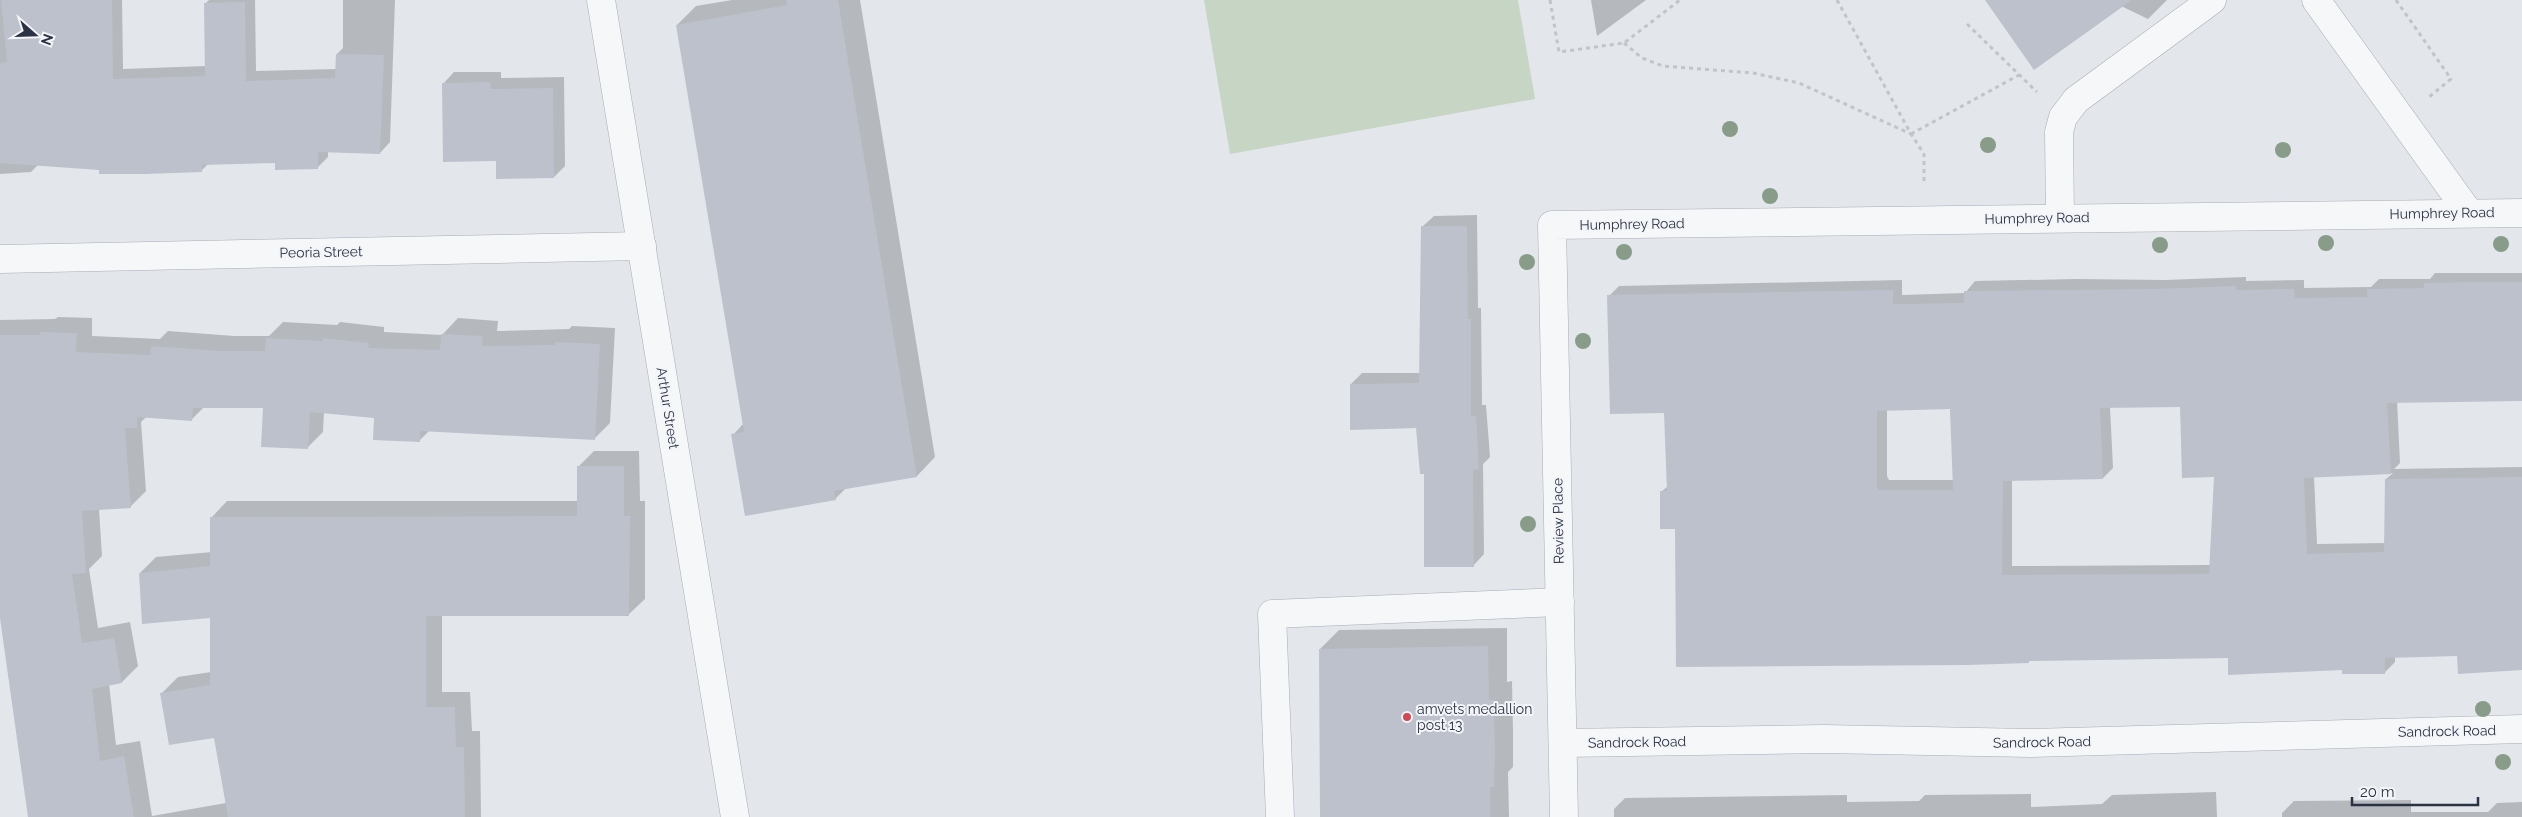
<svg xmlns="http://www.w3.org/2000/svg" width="2522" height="817" viewBox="0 0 2522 817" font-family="Raleway,sans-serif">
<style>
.green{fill:#c7d5c4}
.shadow{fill:#0003;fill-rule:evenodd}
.building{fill:#bdc1cb;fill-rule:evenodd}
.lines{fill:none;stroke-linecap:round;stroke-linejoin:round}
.minor-casing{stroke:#a8acb5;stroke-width:29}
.path{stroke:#c1c4ca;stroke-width:3;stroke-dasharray:4 4;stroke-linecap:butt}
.minor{stroke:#f6f7f9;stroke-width:28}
.tree{fill:#889c89}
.poi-dot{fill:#ce4a56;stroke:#f3f5f8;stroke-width:2}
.labels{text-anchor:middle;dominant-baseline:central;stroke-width:4;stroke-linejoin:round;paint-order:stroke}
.street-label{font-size:14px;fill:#2b3243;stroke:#f3f5f8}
.poi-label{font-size:14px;fill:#2b3243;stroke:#f3f5f8;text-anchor:start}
</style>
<rect width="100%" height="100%" fill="#e3e6eb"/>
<polygon class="green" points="1204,0 1518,0 1535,99 1230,154"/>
<g class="shadow">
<polygon points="0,0 122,0 123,69 206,66 205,4 209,0 255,0 256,71 337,69 337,54 343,48 343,0 395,0 390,142 380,153 328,151 328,157 318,167 276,161 209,163 202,170 101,169 39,164 31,172 0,174"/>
<polygon points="732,0 860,0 935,457 917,476 846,488 835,499 733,435 744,423 677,25 696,6"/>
<polygon points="1591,0 1646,0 1597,36"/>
<polygon points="1986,0 2167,0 2148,19 2121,6"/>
<polygon points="454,72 501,72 501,78 564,77 565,166 554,177 497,159 443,84"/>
<polygon points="1477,215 1478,308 1481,308 1482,405 1486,405 1490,457 1483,464 1484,554 1473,566 1426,472 1417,427 1351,384 1362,373 1420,373 1422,227 1434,216"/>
<path d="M2435 273H2522V400L2397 401 2400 463 2394 469 2522 467V668L2459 673V655L2395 656V662L2384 673 2229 657 1676 527 1661 492 1668 486 1665 411 1609 296 1619 286 1902 280V295L1965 293 1975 281 2077 279 2165 280 2246 277V281L2304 280V288L2371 287 2379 279H2430ZM2181 406 2215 476 2210 565 2012 566V480L2103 478 2113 468 2110 407ZM1952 408 1954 480H1889L1887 476V409ZM2393 473 2386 479V543L2317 544 2314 476Z"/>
<polygon points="58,317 92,318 92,336 160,339 168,331 234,336 269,336 283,322 337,325 340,322 384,327 384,332 442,335 458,318 498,321 497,331 569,329 572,326 615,328 610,423 594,439 430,430 419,441 375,417 324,412 323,432 307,448 264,407 204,407 191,420 147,416 141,422 146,491 130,507 99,509 102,556 89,569 98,628 130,622 138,666 122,682 109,684 116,745 140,741 152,816 226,803 215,736 162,693 178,677 211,672 211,617 140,573 156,557 212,552 212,517 227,501 578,501 578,467 594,451 639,451 640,501 645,501 645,599 629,614 442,614 442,692 470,692 472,731 480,731 481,817 29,817 0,607 0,320 55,319"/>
<polygon points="1507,628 1507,682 1512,681 1513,732 1513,767 1508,772 1509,817 1322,817 1320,649 1339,630"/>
<polygon points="2216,792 2217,817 1614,817 1614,809 1625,798 1847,795 1847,802 1919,801 1925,795 2031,794 2031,807 2102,804 2112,795"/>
<polygon points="2411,800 2411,812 2488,812 2497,803 2522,802 2522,817 2282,817 2282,813 2294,801"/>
</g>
<g class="building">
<polygon points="1,0 112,0 113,79 205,76 204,3 245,2 246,81 335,78 336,54 384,55 380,154 318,152 318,169 275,170 275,163 202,165 202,172 145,174 99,174 99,170 0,163 0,63 7,62"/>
<polygon points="786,0 838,0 917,477 834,491 836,500 745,516 731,434 744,432 676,25 787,5"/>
<polygon points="1985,0 2132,0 2034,70"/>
<polygon points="490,82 491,89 553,88 554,178 496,179 496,161 443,162 442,83"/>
<polygon points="1421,226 1467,226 1468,319 1471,319 1471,416 1476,416 1479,469 1473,470 1474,567 1424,567 1424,474 1420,474 1416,428 1350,430 1350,384 1419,383"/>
<path d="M2469 282H2522V401L2387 403 2391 474 2304 478 2307 554 2384 552 2385 479 2522 477V670L2458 674 2457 656 2385 658V674H2342V670L2228 675V658L2029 661V663L1967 665 1676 667 1675 529H1660V491H1667L1664 413 1610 414 1607 295 1893 290V304L1964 303V291L2154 289 2236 286V290L2294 289 2295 298 2367 297V289L2424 288V283ZM2180 407 2182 478 2214 477 2209 574 2002 575 2003 481 2103 479 2100 408ZM1950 409 1953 490H1879L1877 487V411Z"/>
<polygon points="40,332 77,333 76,352 150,355 151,346 218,351 265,351 266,338 323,341 323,338 369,343 368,348 440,350 441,334 483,336 482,346 555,345 555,342 600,344 595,440 420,431 420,442 373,440 374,418 310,412 308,449 261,447 263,408 193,408 192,421 137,417 137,428 125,428 131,508 82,511 86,573 72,574 82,643 114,638 122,683 92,689 100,761 124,756 134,817 28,817 0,618 0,335 40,335"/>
<polygon points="577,466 624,466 624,516 630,516 629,616 426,616 426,707 455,707 456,747 464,747 465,817 228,817 214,738 169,745 160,693 210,685 210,618 142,624 139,573 210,566 210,517 577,516"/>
<polygon points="1488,646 1489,700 1494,700 1495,752 1494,787 1490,787 1490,817 1320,817 1319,649"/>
</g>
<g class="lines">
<defs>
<g id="minor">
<polyline points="601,0 735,817"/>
<polyline points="2316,0 2469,213"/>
<polyline points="2060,218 2059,132 2063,117 2076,100 2212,0"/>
<polyline points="0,259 642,246"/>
<polyline points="1563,743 1824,739 2030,743 2522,729"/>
<polyline points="1280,817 1272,614 1560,602"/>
<polyline points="1564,817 1552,225 2522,213"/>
</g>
</defs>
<use href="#minor" class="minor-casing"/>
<g class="path">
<polyline points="1550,0 1559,52 1624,43 1680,0"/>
<polyline points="1837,0 1911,134 1924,154 1924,184"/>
<polyline points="2396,0 2451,79 2429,97"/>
<polyline points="1967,24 2037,92"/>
<polyline points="1624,43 1642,58 1663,66 1753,73 1799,83 1911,134"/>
<polyline points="1911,134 2019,75"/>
</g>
<use href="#minor" class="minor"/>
</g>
<g class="tree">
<circle cx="1730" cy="129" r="8"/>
<circle cx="1988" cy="145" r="8"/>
<circle cx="2283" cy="150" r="8"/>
<circle cx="1770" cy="196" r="8"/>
<circle cx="2326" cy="243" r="8"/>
<circle cx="2501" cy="244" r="8"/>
<circle cx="2160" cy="245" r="8"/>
<circle cx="1624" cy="252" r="8"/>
<circle cx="1527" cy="262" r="8"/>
<circle cx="1583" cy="341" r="8"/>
<circle cx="1528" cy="524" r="8"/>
<circle cx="2483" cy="709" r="8"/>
<circle cx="2503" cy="762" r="8"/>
</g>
<circle class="poi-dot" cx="1407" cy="717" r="5"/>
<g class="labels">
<g class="street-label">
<text transform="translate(2442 213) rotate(-1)">Humphrey Road</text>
<text transform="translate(2037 218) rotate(-1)">Humphrey Road</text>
<text transform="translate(1632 224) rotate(-1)">Humphrey Road</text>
<text transform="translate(321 252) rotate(-1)">Peoria Street</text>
<text transform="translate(668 408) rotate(81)">Arthur Street</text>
<text transform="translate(1558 521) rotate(-91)">Review Place</text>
<text transform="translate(2447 731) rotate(-1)">Sandrock Road</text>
<text transform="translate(1637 742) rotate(-1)">Sandrock Road</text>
<text transform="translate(2042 742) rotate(-1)">Sandrock Road</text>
</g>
<g class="poi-label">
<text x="1417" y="709">amvets medallion<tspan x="1417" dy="16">post 13</tspan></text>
</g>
</g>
<g transform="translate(35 35) rotate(110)" stroke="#f3f5f8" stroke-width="4" paint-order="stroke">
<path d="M0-4L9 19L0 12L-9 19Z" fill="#2b3243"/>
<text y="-8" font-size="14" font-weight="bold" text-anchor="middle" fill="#2b3243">N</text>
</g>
<path d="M2352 797v8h126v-8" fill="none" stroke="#2b3243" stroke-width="2.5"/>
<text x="2360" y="797" font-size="15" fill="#2b3243" stroke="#f3f5f8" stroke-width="4" paint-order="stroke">20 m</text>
</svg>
